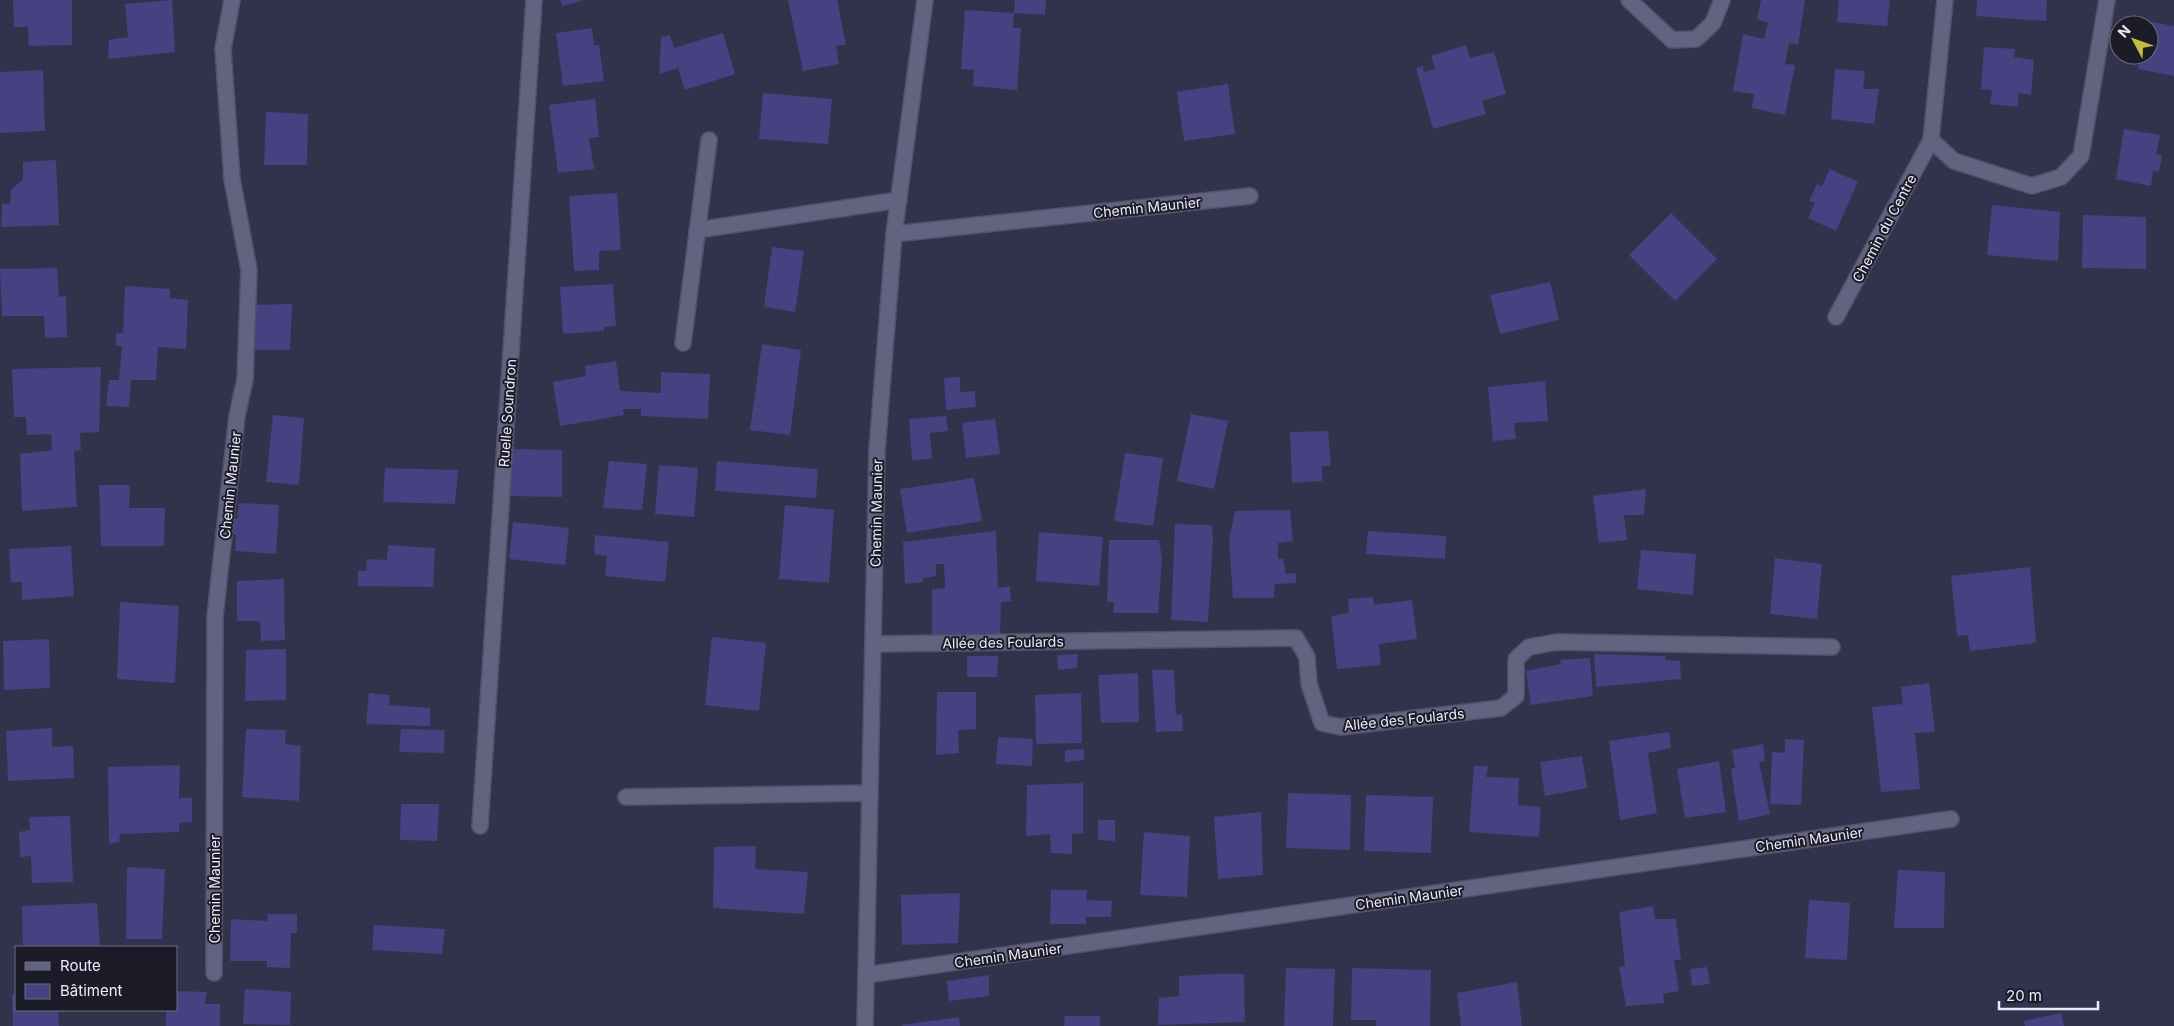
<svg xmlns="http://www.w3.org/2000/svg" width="2174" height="1026" viewBox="0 0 2174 1026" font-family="Inter,sans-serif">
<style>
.building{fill:#464180}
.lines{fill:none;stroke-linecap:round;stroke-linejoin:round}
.street-casing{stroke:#515067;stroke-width:18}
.street{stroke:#636381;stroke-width:15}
.labels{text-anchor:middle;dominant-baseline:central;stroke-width:4;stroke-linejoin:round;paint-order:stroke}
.street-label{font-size:14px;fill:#eaeafc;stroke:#1c1c28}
</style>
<rect width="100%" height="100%" fill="#33324d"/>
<g class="building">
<polygon points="13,0 72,0 72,45 29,46 28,27 14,27"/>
<polygon points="172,0 175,52 108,59 109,40 128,37 125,4"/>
<polygon points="560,0 582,0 582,1 562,6"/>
<polygon points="788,0 837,0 846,45 836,46 839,64 803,71"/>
<polygon points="1015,0 1046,0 1045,15 1014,13"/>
<polygon points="1761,0 1805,0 1798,45 1789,43 1785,64 1795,65 1785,115 1752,108 1754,94 1733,91 1743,34 1764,39 1768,23 1757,19"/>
<polygon points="1839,0 1890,0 1887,26 1837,22"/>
<polygon points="1977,0 2047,0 2046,21 1976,16"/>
<polygon points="965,10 1014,13 1013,28 1021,28 1017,90 973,86 974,70 961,69"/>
<polygon points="2146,21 2174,26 2174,76 2138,69 2140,55 2149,55 2149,25 2146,25"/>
<polygon points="592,28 594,45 599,45 604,81 563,86 556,33"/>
<polygon points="723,33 735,74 685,90 678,68 659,74 661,37 670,35 674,48"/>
<polygon points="1466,45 1470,58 1494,52 1506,94 1482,101 1486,114 1433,129 1416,68 1423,66 1424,72 1435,69 1431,56"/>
<polygon points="1984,47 2015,49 2014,57 2034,60 2031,95 2018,93 2018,107 1990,104 1992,90 1981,89"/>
<polygon points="1835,69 1865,71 1863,89 1879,89 1874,124 1831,119"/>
<polygon points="43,70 45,131 0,133 0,72"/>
<polygon points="1228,84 1235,134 1184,141 1177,92"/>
<polygon points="763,93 832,99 828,144 759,139"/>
<polygon points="595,99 599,137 589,138 594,169 558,173 549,105"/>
<polygon points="266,112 308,114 307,165 264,165"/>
<polygon points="2124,129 2160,135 2156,155 2162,155 2159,172 2153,170 2151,186 2116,179"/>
<polygon points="56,160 59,225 1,227 2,204 10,204 11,190 23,179 23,162"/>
<polygon points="1830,169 1858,182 1836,231 1808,218 1815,203 1809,201 1817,184 1822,186"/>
<polygon points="617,193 621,250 599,251 599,270 574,271 569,196"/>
<polygon points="1992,205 2060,212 2058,261 1987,255"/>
<polygon points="1671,213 1717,259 1675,301 1629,255"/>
<polygon points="2083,215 2146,217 2146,269 2082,268"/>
<polygon points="772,247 804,251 795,312 764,307"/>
<polygon points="57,268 59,297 66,296 67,337 45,338 44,316 2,316 0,269"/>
<polygon points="1550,282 1559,320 1500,334 1490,295"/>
<polygon points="613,284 616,326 604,327 604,331 563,334 560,287"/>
<polygon points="125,286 170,289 170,298 188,300 186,349 158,347 156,380 131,380 129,407 106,406 109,380 119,380 122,346 116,346 116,333 123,333"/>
<polygon points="292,304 290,350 251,350 252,305"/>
<polygon points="762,344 801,350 790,435 750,430"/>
<polygon points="616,361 620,391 661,393 661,372 710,374 708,419 641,416 641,409 623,409 624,415 560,426 553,382 586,376 585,366"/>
<polygon points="101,367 99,432 80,433 81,450 74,451 77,507 22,511 20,454 52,450 51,434 27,435 26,417 14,417 12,369"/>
<polygon points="960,377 960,392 975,391 976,407 946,410 944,378"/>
<polygon points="1545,381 1548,421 1514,423 1516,439 1493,441 1488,387"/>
<polygon points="1191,414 1228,421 1214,489 1177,481"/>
<polygon points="273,415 304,418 299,485 266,482"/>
<polygon points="946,416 948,431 930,433 932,459 912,460 909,419"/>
<polygon points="995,419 1000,454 966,458 962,423"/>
<polygon points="1328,431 1331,466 1322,466 1322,481 1292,483 1290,432"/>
<polygon points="510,449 562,450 562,497 509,496"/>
<polygon points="1125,453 1163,458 1153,526 1114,521"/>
<polygon points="609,461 647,464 642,510 603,508"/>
<polygon points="717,461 818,469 816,498 715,491"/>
<polygon points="659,465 698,468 694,517 655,514"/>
<polygon points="385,468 458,470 455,504 383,502"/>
<polygon points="974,478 982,521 907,533 900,489"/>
<polygon points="99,485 130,485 129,508 165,508 164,546 101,546"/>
<polygon points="1646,489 1644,515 1624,515 1627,540 1599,543 1593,496"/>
<polygon points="239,503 279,505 276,554 235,551 236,535 229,534 231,518 237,519"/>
<polygon points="785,505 834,510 829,583 779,579"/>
<polygon points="1290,510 1293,541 1278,543 1278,559 1283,558 1286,574 1296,573 1296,583 1275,584 1274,598 1233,598 1229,540 1235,511"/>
<polygon points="513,522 569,528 565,565 509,559"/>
<polygon points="1175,524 1212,525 1213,541 1208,622 1171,620"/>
<polygon points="996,531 998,588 1010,586 1011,601 1001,602 1000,635 932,635 932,589 945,588 944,564 936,564 936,576 923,578 923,582 905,584 903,542"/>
<polygon points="1368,531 1446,536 1445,559 1366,554"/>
<polygon points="1039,532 1103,537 1099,586 1036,581"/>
<polygon points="595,535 669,542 665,582 605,576 607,556 594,554"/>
<polygon points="1109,540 1159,540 1162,559 1158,613 1113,613 1114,602 1107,602"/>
<polygon points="388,545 435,548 433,587 358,586 358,571 366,571 367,559 387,560"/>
<polygon points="71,546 74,596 22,600 22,582 11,582 9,549"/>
<polygon points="1641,550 1696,554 1693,595 1637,589"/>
<polygon points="1775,558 1822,564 1817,619 1770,614"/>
<polygon points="2030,567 2036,643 1970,651 1968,635 1957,636 1951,576"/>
<polygon points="284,579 285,640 261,641 260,621 237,621 237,581"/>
<polygon points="1373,597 1374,605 1412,600 1417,639 1379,644 1381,665 1337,669 1331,616 1349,613 1348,599"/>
<polygon points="120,602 179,606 175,683 117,679"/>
<polygon points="712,637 766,643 759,711 705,705"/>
<polygon points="49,639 50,688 4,690 3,641"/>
<polygon points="286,649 286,700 245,701 246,650"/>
<polygon points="1078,654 1077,668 1058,670 1057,655"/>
<polygon points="1594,654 1665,656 1666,660 1680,661 1681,679 1596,687"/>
<polygon points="967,656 998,656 997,677 967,677"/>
<polygon points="1590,658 1593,696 1531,705 1526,671 1561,664 1560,660"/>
<polygon points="1152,670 1174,670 1176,715 1182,714 1183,731 1156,732"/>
<polygon points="1138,673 1139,722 1101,723 1098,675"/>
<polygon points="1929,683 1935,732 1915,733 1920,789 1881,792 1872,707 1903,704 1901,687"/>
<polygon points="937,692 976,692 976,729 958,730 959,753 936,755"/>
<polygon points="369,693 390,695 389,705 430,708 430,726 366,724"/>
<polygon points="1081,693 1082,743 1036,744 1035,695"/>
<polygon points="52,728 52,747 73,746 74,778 8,781 6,731"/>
<polygon points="246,729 286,730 285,744 301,746 299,801 242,797"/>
<polygon points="401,729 445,730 444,753 399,752"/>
<polygon points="1669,732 1671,748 1648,753 1657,813 1620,820 1609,741"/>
<polygon points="998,737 1033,739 1032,766 996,764"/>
<polygon points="1785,739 1804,740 1801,805 1770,804 1772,752 1785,753"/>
<polygon points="1763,744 1765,761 1759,762 1770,814 1739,821 1731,769 1735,768 1732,750"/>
<polygon points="1084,749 1084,760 1065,762 1065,750"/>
<polygon points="1582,756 1587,788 1545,796 1540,762"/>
<polygon points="1719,761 1726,812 1685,818 1677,769"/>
<polygon points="180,765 179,798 192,798 192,822 179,823 179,832 120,834 119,842 109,844 108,767"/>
<polygon points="1474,766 1488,766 1486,777 1519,778 1518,805 1541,807 1539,837 1469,832"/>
<polygon points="1083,783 1083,833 1072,834 1072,854 1051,853 1050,834 1026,836 1027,785"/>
<polygon points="1288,793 1351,795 1350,850 1286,848"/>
<polygon points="1366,795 1433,797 1431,853 1364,851"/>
<polygon points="401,804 439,804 437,841 400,840"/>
<polygon points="1261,812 1263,875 1218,879 1214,817"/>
<polygon points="70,816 73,882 32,883 31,856 20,857 19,832 30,830 29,817"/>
<polygon points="1098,820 1115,820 1115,841 1098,840"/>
<polygon points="1144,832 1190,836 1187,897 1140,895"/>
<polygon points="756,846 755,869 808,872 804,914 713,908 714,847"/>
<polygon points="127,867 165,869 162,939 126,939"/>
<polygon points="1898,870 1945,872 1944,928 1894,928"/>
<polygon points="1051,890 1087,890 1086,900 1112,901 1111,917 1086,917 1086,924 1050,924"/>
<polygon points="960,893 958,943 902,945 901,895"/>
<polygon points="1809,900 1850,903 1847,960 1805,958"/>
<polygon points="97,903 100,947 23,947 22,906"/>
<polygon points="1653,906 1655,919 1676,919 1681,960 1674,960 1679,991 1663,994 1664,1003 1626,1006 1619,967 1625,966 1619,912"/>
<polygon points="268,914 297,914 297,933 291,933 290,968 267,967 267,961 230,961 231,919 267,921"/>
<polygon points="374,925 445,929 442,954 372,950"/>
<polygon points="1707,967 1710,984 1692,986 1690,969"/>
<polygon points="1286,968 1335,969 1333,1026 1284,1026"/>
<polygon points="1352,968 1431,970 1430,1026 1376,1026 1376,1020 1351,1020"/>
<polygon points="1215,974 1244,974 1245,1022 1158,1025 1159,998 1179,996 1179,976"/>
<polygon points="989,975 989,996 949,1001 947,981"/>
<polygon points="1517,982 1522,1026 1461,1026 1457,993"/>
<polygon points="245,989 291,992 290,1025 243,1024"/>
<polygon points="176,991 207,992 205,1004 220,1004 220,1026 166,1026 166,1010 176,1010"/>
<polygon points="12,994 16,994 16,1010 58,1010 59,1026 13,1026"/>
<polygon points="2061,1013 2064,1026 2025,1026 2024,1021"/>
<polygon points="1065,1016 1100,1016 1100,1026 1064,1026"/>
<polygon points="959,1017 960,1026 903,1026 902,1025"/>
</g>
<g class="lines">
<defs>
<g id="street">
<polyline points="1629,0 1672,40 1696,39 1713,23 1722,0"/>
<polyline points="1931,140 1954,161 2032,186 2061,177 2081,156 2107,0"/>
<polyline points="697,230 899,200"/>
<polyline points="894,234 1250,196"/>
<polyline points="1836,317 1931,140 1945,0"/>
<polyline points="683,343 709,140"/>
<polyline points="873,644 1296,638 1307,657 1309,684 1322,723 1341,727 1501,708 1516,696 1516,659 1529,647 1557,642 1832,647"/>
<polyline points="626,797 870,793"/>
<polyline points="480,826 534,0"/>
<polyline points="214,973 215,616 237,416 245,379 249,270 232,179 223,49 232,0"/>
<polyline points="866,975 1951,819"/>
<polyline points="865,1026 877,450 894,234 925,0"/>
</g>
</defs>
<use href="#street" class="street-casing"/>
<use href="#street" class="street"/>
</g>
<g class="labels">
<g class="street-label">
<text transform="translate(1147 207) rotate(-6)">Chemin Maunier</text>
<text transform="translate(1884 228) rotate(-62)">Chemin du Centre</text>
<text transform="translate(507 413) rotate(-86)">Ruelle Soundron</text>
<text transform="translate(230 485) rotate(-84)">Chemin Maunier</text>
<text transform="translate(876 513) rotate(-89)">Chemin Maunier</text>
<text transform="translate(1003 642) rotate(-1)">Allée des Foulards</text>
<text transform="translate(1404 719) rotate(-6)">Allée des Foulards</text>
<text transform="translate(1809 839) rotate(-8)">Chemin Maunier</text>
<text transform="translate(214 889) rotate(-90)">Chemin Maunier</text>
<text transform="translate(1409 897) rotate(-8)">Chemin Maunier</text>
<text transform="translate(1008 955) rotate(-8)">Chemin Maunier</text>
</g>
</g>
<rect x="15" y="946" width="162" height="65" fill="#1c1c28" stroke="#6e6e7d"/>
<rect x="25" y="962" width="25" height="8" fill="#636381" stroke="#6e6e7d"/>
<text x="60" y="971" font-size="15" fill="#eaeafc">Route</text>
<rect x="25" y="984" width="25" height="15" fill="#464180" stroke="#6e6e7d"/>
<text x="60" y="996" font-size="15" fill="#eaeafc">Bâtiment</text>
<g transform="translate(2134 40) rotate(311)"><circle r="24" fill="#1c1c28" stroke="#6e6e7d"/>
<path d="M0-4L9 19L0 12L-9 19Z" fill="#c6bc3c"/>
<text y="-8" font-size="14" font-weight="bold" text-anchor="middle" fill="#eaeafc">N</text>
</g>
<path d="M1999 1001v8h99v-8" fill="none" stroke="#eaeafc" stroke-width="2.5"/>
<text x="2006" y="1001" font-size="15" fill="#eaeafc" stroke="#1c1c28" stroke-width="4" paint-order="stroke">20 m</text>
</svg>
